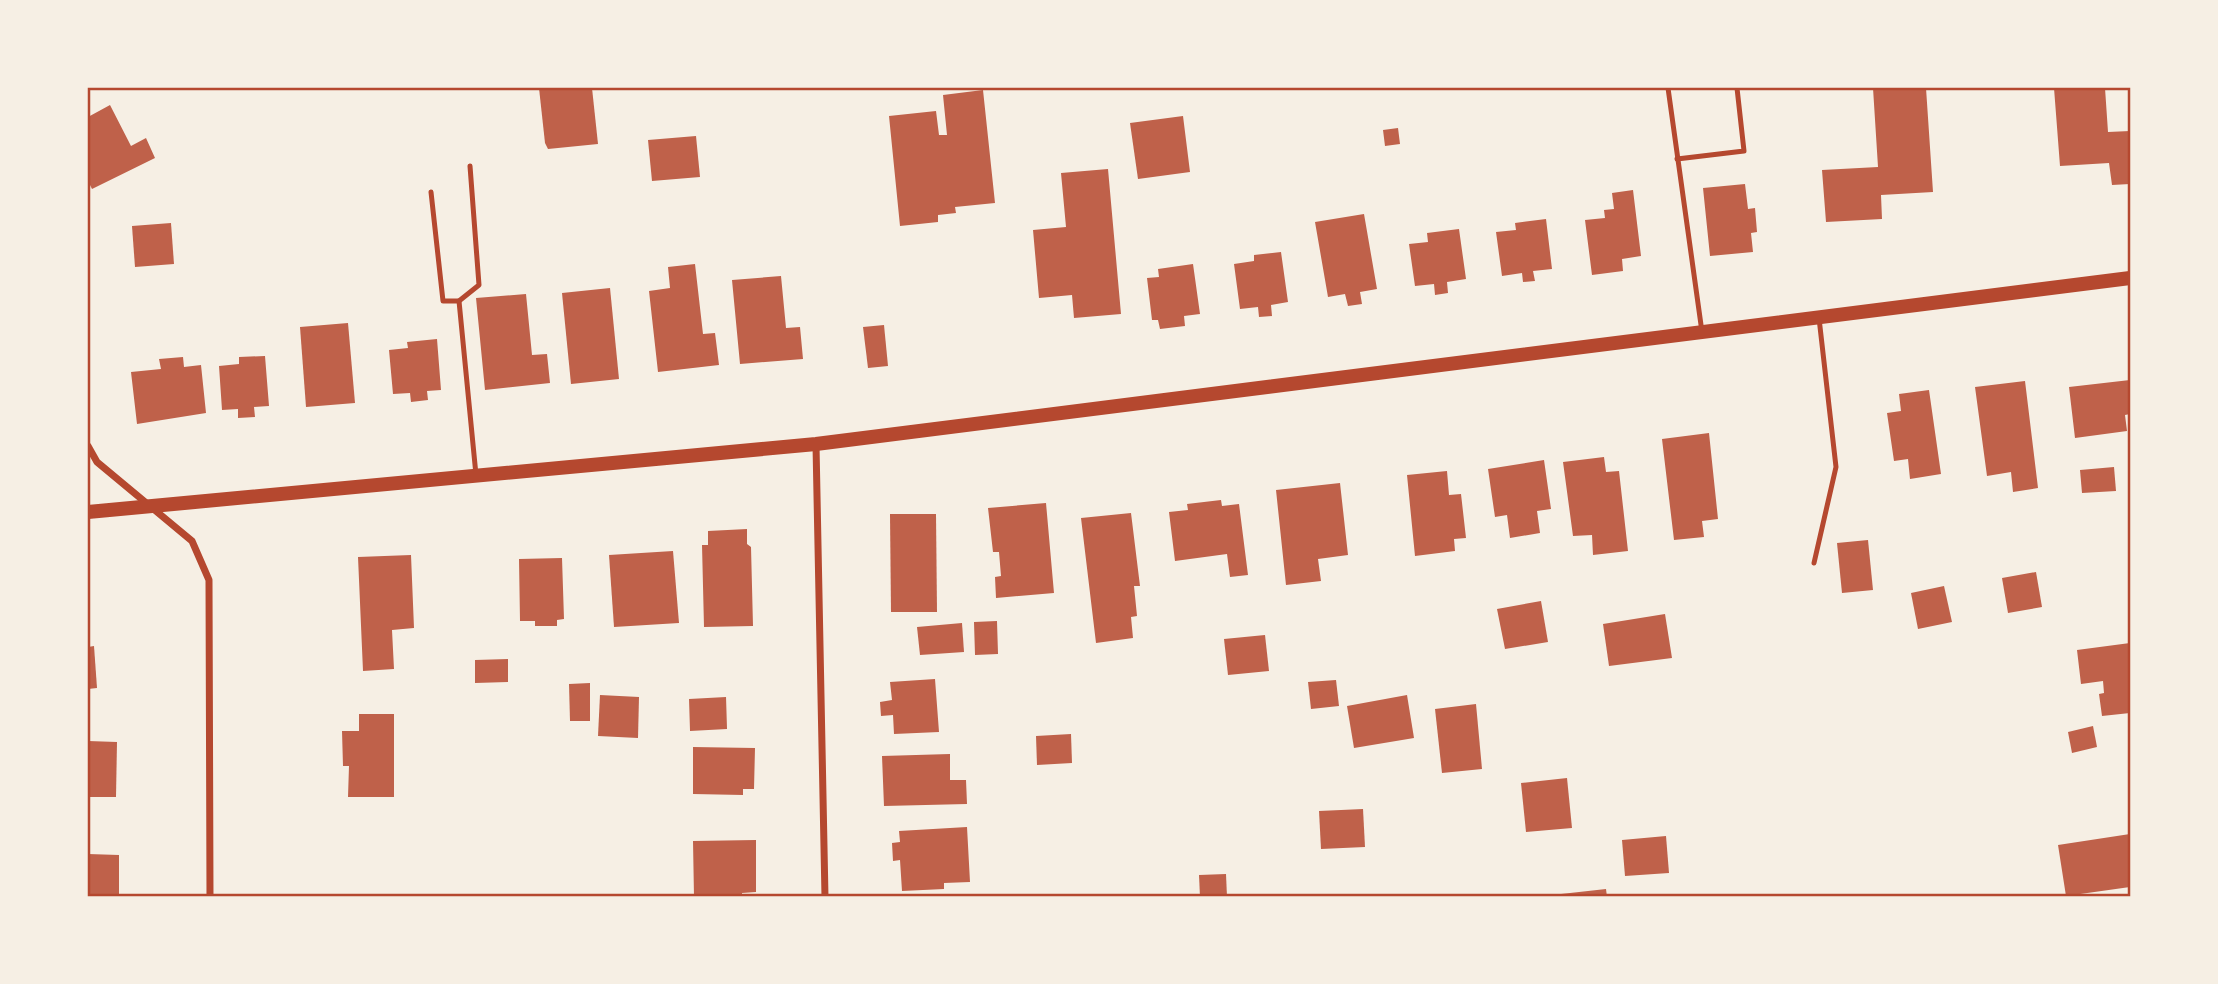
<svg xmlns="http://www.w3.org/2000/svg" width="2218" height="984" viewBox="0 0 2218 984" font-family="'Crimson Pro',serif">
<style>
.building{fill:#bf614a}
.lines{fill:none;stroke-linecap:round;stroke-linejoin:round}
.service{stroke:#b5482f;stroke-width:5}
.minor{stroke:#b5482f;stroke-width:7}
.secondary{stroke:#b5482f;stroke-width:14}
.neatline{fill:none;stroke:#b5482f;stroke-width:2.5}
</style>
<rect width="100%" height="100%" fill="#f6efe4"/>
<g class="building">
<polygon points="539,88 592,88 598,144 548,149 545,143"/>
<polygon points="1873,88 1926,88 1933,192 1881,195 1882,219 1826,222 1822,170 1878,167"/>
<polygon points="2054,88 2105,88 2108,132 2130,131 2130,184 2112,185 2109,163 2060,166"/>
<polygon points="983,90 995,203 955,207 956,213 938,215 938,222 900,226 889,116 936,111 939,135 947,135 943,95"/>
<polygon points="110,105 131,146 146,138 155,158 92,189 88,181 88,117"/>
<polygon points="1183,116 1190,172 1138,179 1130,123"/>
<polygon points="1398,128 1400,144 1385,146 1383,130"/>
<polygon points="696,136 700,177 652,181 648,140"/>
<polygon points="1108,169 1121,314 1074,318 1072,295 1039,298 1033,230 1066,227 1061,173"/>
<polygon points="1745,184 1748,209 1755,208 1757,232 1751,233 1753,252 1710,256 1703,188"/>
<polygon points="1633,190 1641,256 1622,259 1623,271 1592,275 1585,220 1605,218 1604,210 1614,209 1612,193"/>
<polygon points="1364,214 1377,289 1360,292 1362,304 1348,306 1345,294 1328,297 1315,222"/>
<polygon points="1546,219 1552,269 1533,271 1535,281 1523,282 1522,273 1502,276 1496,232 1516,230 1515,223"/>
<polygon points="171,223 174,264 135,267 132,226"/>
<polygon points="1459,229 1466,279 1447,282 1448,293 1435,295 1434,284 1415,286 1409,244 1428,242 1427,233"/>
<polygon points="1281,252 1288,302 1271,305 1272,316 1259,317 1258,307 1240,309 1234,264 1254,261 1254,255"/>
<polygon points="695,264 703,334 715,333 719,365 658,372 649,291 670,288 668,267"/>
<polygon points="1193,264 1200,314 1184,316 1185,326 1160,329 1158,320 1152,320 1147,278 1159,277 1158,269"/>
<polygon points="781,276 786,328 800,327 803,359 740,364 732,280"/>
<polygon points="610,288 619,379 571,384 562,293"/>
<polygon points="526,294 532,355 547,354 550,383 485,390 476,298"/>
<polygon points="348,323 355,403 306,407 300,327"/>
<polygon points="884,325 888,366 868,368 863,327"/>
<polygon points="437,339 441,390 427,391 428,400 411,402 410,393 393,394 389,350 408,348 407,342"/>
<polygon points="265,356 269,406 254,407 255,417 238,418 238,409 222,410 219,366 239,364 239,357"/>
<polygon points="183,357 184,367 201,365 206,413 137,424 131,372 161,369 159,359"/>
<polygon points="2130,380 2130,414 2125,415 2127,431 2075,438 2069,387"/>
<polygon points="2025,381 2038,488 2013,492 2011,472 1987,476 1975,387"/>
<polygon points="1929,390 1941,474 1910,479 1908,459 1894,461 1887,413 1901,411 1899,394"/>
<polygon points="1709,433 1718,519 1702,521 1704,537 1674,540 1662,439"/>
<polygon points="1604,457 1606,472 1619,471 1628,551 1593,555 1592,535 1573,536 1563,462"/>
<polygon points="1544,460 1551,509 1537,511 1540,533 1510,538 1507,515 1495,517 1488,469"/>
<polygon points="2114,467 2116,491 2082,493 2080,470"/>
<polygon points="1447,471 1449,495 1461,494 1466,538 1454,539 1455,551 1415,556 1407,475"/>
<polygon points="1340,483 1348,555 1318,559 1321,581 1286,585 1276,490"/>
<polygon points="1221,500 1222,506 1239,504 1248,575 1230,577 1227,554 1175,561 1169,512 1188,510 1187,504"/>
<polygon points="1046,503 1054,593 996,598 995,577 1001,576 999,552 993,552 988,508"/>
<polygon points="1131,513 1140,586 1134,586 1137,616 1131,617 1133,638 1096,643 1081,518"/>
<polygon points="890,514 936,514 937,612 891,612"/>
<polygon points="747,529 747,544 751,547 753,626 704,627 702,545 708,545 708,531"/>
<polygon points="1868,540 1873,590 1842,593 1837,543"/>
<polygon points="673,551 679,623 614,627 609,555"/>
<polygon points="411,555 414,628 392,630 394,669 363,671 358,557"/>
<polygon points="562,558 564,619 557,620 557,626 535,626 535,621 520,621 519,559"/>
<polygon points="2036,572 2042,607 2008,613 2002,578"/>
<polygon points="1944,586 1952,622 1918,629 1911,593"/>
<polygon points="1541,601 1548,642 1505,649 1497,609"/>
<polygon points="1665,614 1672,658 1609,666 1603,624"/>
<polygon points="997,621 998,654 975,655 974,622"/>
<polygon points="962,623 964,652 920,655 917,627"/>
<polygon points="1265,635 1269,671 1228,675 1224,639"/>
<polygon points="2130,643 2130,713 2102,716 2099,694 2104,693 2103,681 2081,684 2077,650"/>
<polygon points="94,646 97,688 88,689 88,647"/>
<polygon points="508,659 508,682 475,683 475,660"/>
<polygon points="935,679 939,732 894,734 893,715 881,716 880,702 892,700 890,682"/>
<polygon points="1336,680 1339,706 1311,709 1308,682"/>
<polygon points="590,683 590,721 570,721 569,684"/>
<polygon points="600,695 639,697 638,738 598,736"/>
<polygon points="1407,695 1414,738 1354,748 1347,706"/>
<polygon points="726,697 727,729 690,731 689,699"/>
<polygon points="1476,704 1482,769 1442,773 1435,709"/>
<polygon points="359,714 394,714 394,797 348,797 349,766 343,766 342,731 359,731"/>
<polygon points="2093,726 2097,747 2072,753 2068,732"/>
<polygon points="1071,734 1072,763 1037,765 1036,736"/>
<polygon points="88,741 117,742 116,797 88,797"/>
<polygon points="693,747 755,748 754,789 743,789 743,795 693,794"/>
<polygon points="950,754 950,780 966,780 967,804 884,806 882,756"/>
<polygon points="1567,778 1572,828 1526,832 1521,783"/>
<polygon points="1363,809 1365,847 1321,849 1319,811"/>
<polygon points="967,827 970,882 944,883 944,889 902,891 900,860 893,861 892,843 900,842 899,831"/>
<polygon points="2130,834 2130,887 2066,896 2058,845"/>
<polygon points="1666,836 1669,873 1625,876 1622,840"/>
<polygon points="756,840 756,892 742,893 742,897 694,897 693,841"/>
<polygon points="88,854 119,855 119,897 88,897"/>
<polygon points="1226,874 1227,897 1200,897 1199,875"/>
<polygon points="1606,889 1607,897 1552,897 1552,895"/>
</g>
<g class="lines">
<g class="service">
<polyline points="1668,88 1702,332"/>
<polyline points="1677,159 1744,151 1737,88"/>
<polyline points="431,192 443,301 459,301 476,475"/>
<polyline points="459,301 479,285 470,166"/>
<polyline points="1814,563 1836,467 1819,318"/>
</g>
<g class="minor">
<polyline points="816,445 825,897"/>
<polyline points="88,446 97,462 192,541 209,580 210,897"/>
</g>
<polyline class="secondary" points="88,512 816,444 2130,278"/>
</g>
<rect width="2218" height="984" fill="none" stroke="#f6efe4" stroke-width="178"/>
<rect x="89" y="89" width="2040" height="806" class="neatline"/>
</svg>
